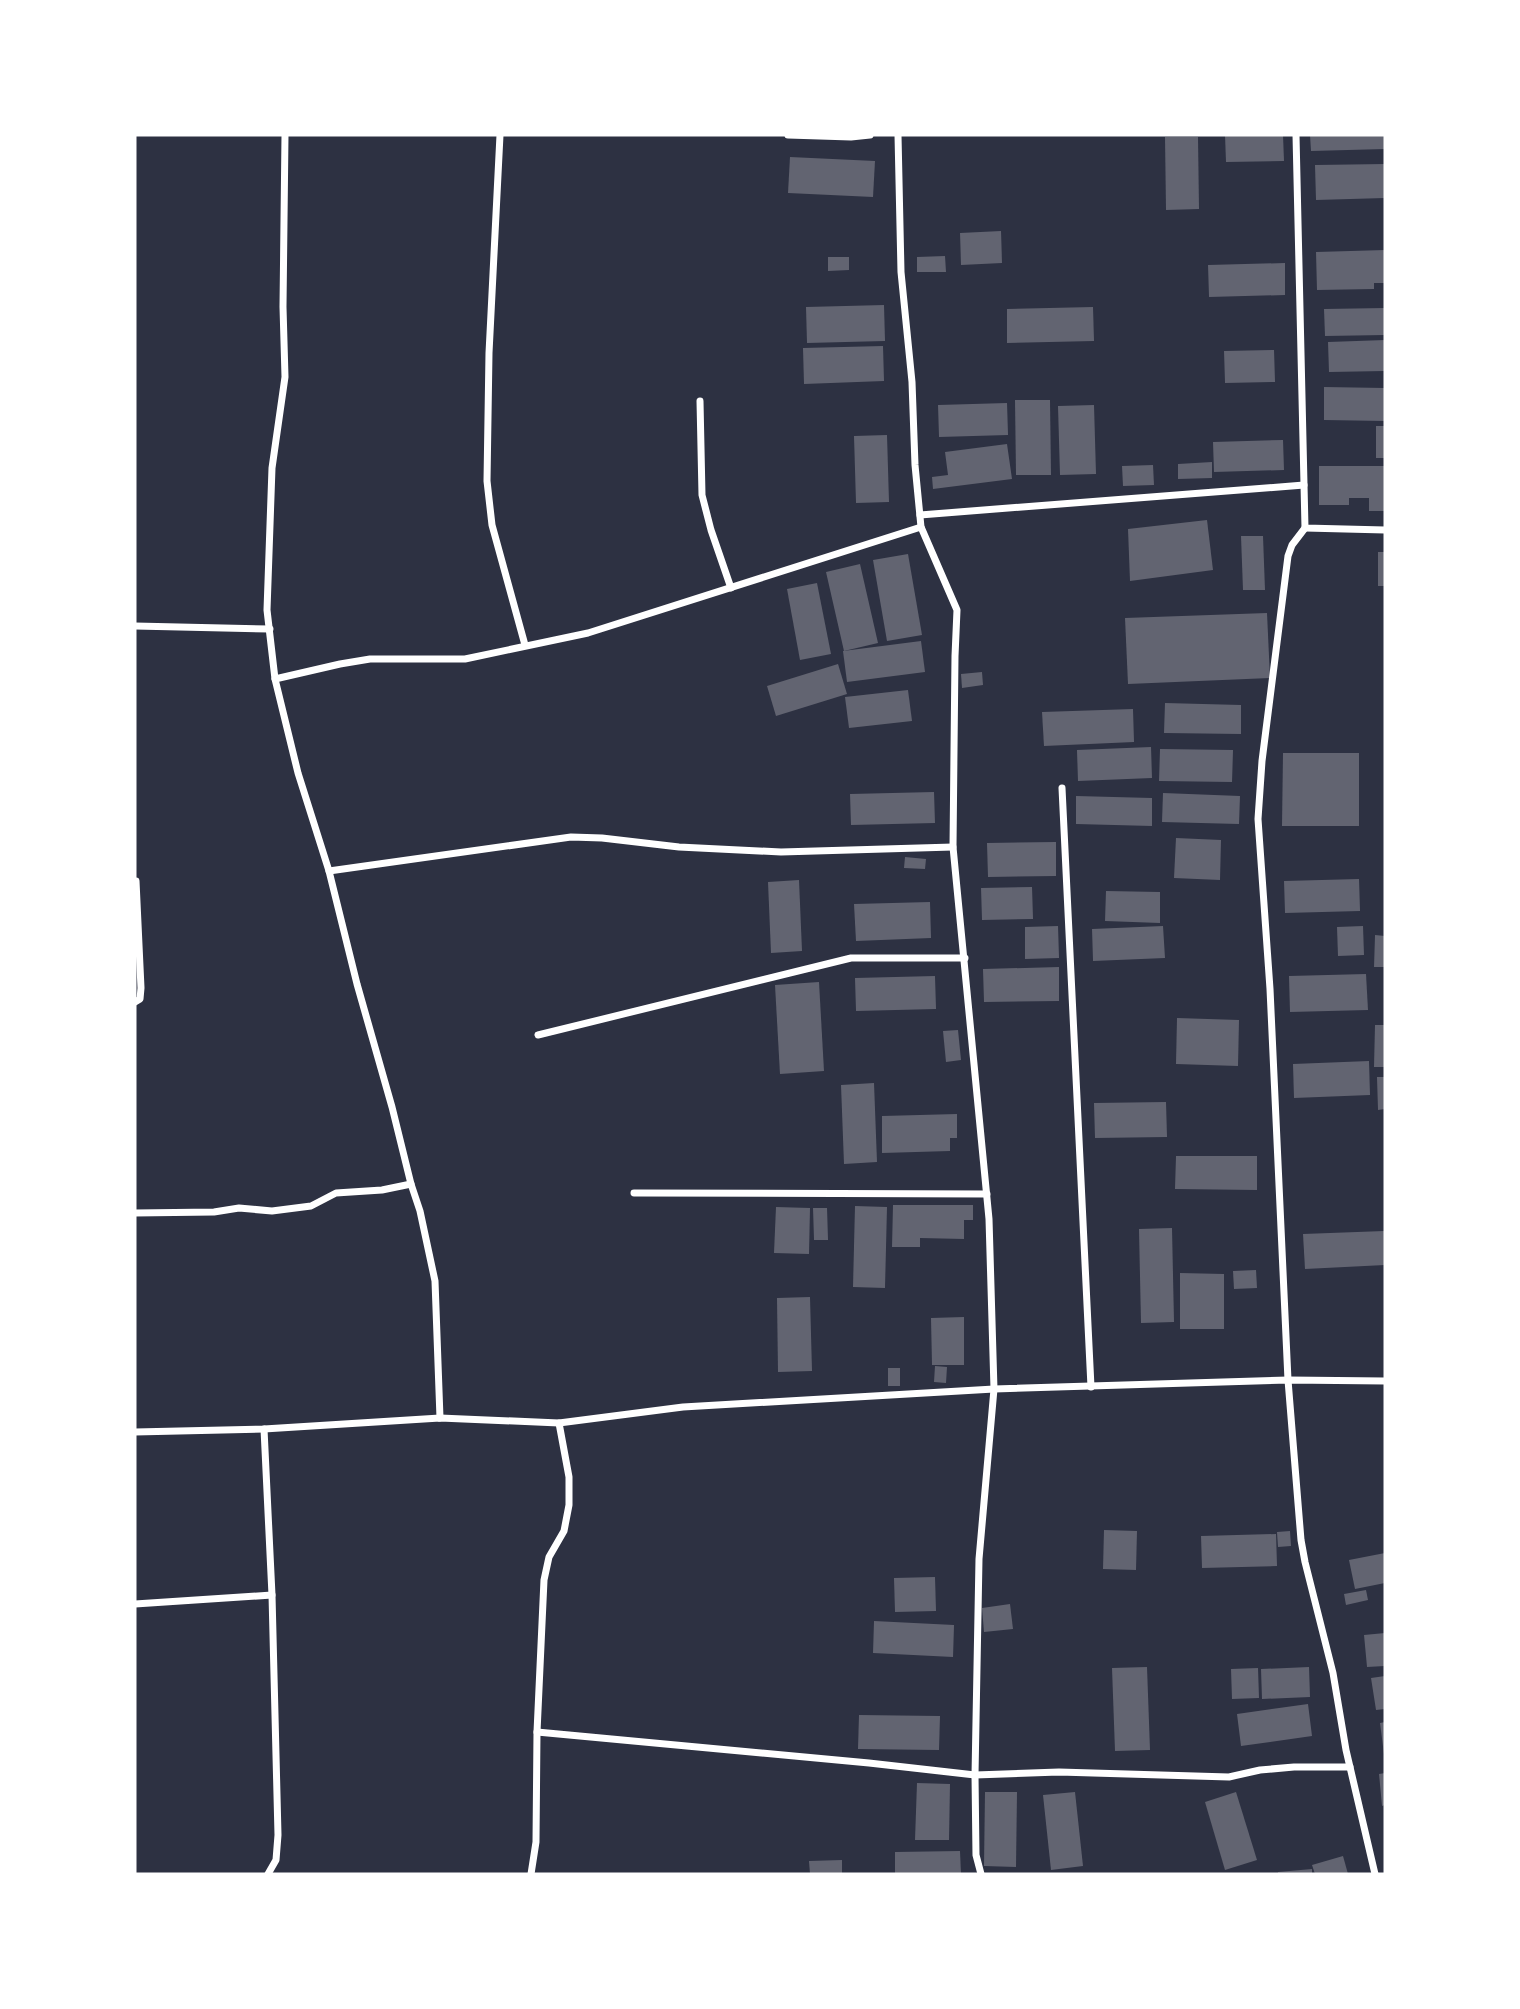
<svg xmlns="http://www.w3.org/2000/svg" width="1520" height="2009" viewBox="0 0 1520 2009" font-family="'Nunito Sans',sans-serif">
<style>
.building{fill:#626471}
.lines{fill:none;stroke-linecap:round;stroke-linejoin:round}
.minor{stroke:#fff;stroke-width:7}
</style>
<rect width="100%" height="100%" fill="#2d3142"/>
<g class="building">
<polygon points="1225,135 1283,135 1284,161 1226,162"/>
<polygon points="1310,135 1385,135 1385,149 1311,151"/>
<polygon points="1165,137 1198,137 1199,209 1166,210"/>
<polygon points="790,157 875,161 873,197 788,193"/>
<polygon points="1385,164 1385,198 1316,200 1315,165"/>
<polygon points="1001,231 1002,263 961,265 960,233"/>
<polygon points="1385,250 1385,283 1374,283 1374,289 1317,290 1316,252"/>
<polygon points="945,256 946,272 917,272 917,257"/>
<polygon points="828,257 849,257 849,270 828,271"/>
<polygon points="1285,263 1285,295 1209,297 1208,265"/>
<polygon points="884,305 885,341 807,343 806,307"/>
<polygon points="1093,307 1094,341 1007,343 1007,309"/>
<polygon points="1385,308 1385,335 1325,336 1324,309"/>
<polygon points="1385,340 1385,371 1329,372 1328,342"/>
<polygon points="883,346 884,381 804,384 803,348"/>
<polygon points="1274,350 1275,382 1225,383 1224,351"/>
<polygon points="1324,387 1385,388 1385,421 1324,420"/>
<polygon points="1015,400 1050,400 1051,475 1016,475"/>
<polygon points="1007,403 1008,435 939,437 938,405"/>
<polygon points="1094,405 1096,474 1060,475 1058,406"/>
<rect x="1376" y="426" width="9" height="32"/>
<polygon points="887,435 889,502 856,503 854,436"/>
<polygon points="1283,440 1284,470 1214,472 1213,442"/>
<polygon points="1007,444 1012,479 933,489 932,477 948,475 945,452"/>
<polygon points="1212,462 1212,478 1178,479 1178,464"/>
<polygon points="1153,465 1154,485 1123,486 1122,466"/>
<polygon points="1319,466 1385,466 1385,511 1369,511 1369,498 1349,498 1349,505 1319,505"/>
<polygon points="1207,520 1213,570 1130,581 1128,529"/>
<polygon points="1241,536 1263,536 1265,590 1243,590"/>
<rect x="1378" y="552" width="7" height="34"/>
<polygon points="908,554 922,635 887,641 873,560"/>
<polygon points="860,564 878,643 844,651 826,572"/>
<polygon points="817,583 831,654 800,660 787,589"/>
<polygon points="1267,613 1270,678 1128,684 1125,618"/>
<polygon points="921,641 925,672 847,682 843,651"/>
<polygon points="838,664 847,694 776,716 767,686"/>
<polygon points="982,672 983,685 962,688 961,674"/>
<polygon points="908,690 912,721 849,728 845,697"/>
<polygon points="1165,703 1241,705 1241,734 1164,733"/>
<polygon points="1133,709 1134,742 1044,746 1042,712"/>
<polygon points="1151,747 1152,778 1078,781 1077,750"/>
<polygon points="1160,749 1233,750 1232,782 1159,781"/>
<polygon points="1283,753 1359,753 1359,826 1282,826"/>
<polygon points="934,792 935,823 851,825 850,794"/>
<polygon points="1163,793 1240,796 1239,824 1162,822"/>
<polygon points="1076,796 1152,798 1152,826 1076,824"/>
<polygon points="1176,838 1221,840 1220,880 1174,878"/>
<polygon points="1056,842 1056,876 988,877 987,843"/>
<polygon points="905,857 926,859 925,869 904,868"/>
<polygon points="1359,879 1360,911 1285,913 1284,881"/>
<polygon points="799,880 802,951 771,953 768,882"/>
<polygon points="1032,887 1033,919 982,920 981,888"/>
<polygon points="1106,891 1160,892 1160,923 1105,921"/>
<polygon points="930,902 931,938 856,941 854,904"/>
<polygon points="1058,926 1059,958 1025,959 1025,927"/>
<polygon points="1163,926 1165,958 1093,961 1092,929"/>
<polygon points="1363,926 1364,955 1338,956 1337,927"/>
<polygon points="1375,935 1385,936 1385,967 1374,967"/>
<polygon points="1059,967 1059,1001 984,1002 983,969"/>
<polygon points="1366,974 1368,1010 1290,1012 1289,976"/>
<polygon points="935,976 936,1009 856,1011 855,978"/>
<polygon points="819,982 824,1071 780,1074 775,985"/>
<polygon points="1177,1018 1239,1020 1238,1066 1176,1064"/>
<polygon points="1375,1025 1385,1025 1385,1067 1374,1067"/>
<polygon points="958,1030 961,1060 946,1062 943,1031"/>
<polygon points="1369,1061 1370,1095 1294,1098 1293,1064"/>
<polygon points="1377,1077 1385,1077 1385,1109 1378,1110"/>
<polygon points="874,1083 877,1162 844,1164 841,1085"/>
<polygon points="1166,1102 1167,1137 1095,1138 1094,1103"/>
<polygon points="957,1114 957,1138 950,1138 950,1151 882,1153 882,1116"/>
<polygon points="1176,1156 1257,1156 1257,1190 1175,1189"/>
<polygon points="893,1205 973,1205 973,1220 964,1220 964,1239 920,1238 920,1247 892,1247"/>
<polygon points="855,1206 887,1207 885,1288 853,1287"/>
<polygon points="776,1207 810,1208 809,1254 774,1253"/>
<polygon points="813,1208 827,1208 828,1240 814,1240"/>
<polygon points="1172,1228 1174,1322 1141,1323 1139,1229"/>
<polygon points="1384,1231 1385,1265 1305,1269 1303,1234"/>
<polygon points="1256,1270 1257,1288 1234,1289 1233,1271"/>
<polygon points="1180,1273 1224,1274 1224,1329 1180,1329"/>
<polygon points="810,1297 812,1371 778,1372 777,1298"/>
<polygon points="964,1317 964,1365 932,1365 931,1318"/>
<polygon points="935,1366 947,1367 946,1383 934,1382"/>
<rect x="888" y="1368" width="12" height="18"/>
<polygon points="1104,1530 1137,1531 1136,1570 1103,1569"/>
<polygon points="1290,1531 1291,1546 1278,1547 1277,1532"/>
<polygon points="1276,1534 1277,1566 1202,1568 1201,1536"/>
<polygon points="1385,1553 1385,1583 1355,1589 1349,1560"/>
<polygon points="935,1577 936,1611 895,1612 894,1578"/>
<polygon points="1366,1590 1368,1600 1346,1605 1344,1594"/>
<polygon points="1010,1604 1013,1629 984,1632 982,1608"/>
<polygon points="874,1621 954,1625 953,1657 873,1653"/>
<polygon points="1385,1633 1385,1666 1367,1667 1364,1635"/>
<polygon points="1147,1667 1150,1750 1115,1751 1112,1668"/>
<polygon points="1309,1667 1310,1697 1262,1699 1261,1669"/>
<polygon points="1258,1668 1259,1698 1232,1699 1231,1669"/>
<polygon points="1385,1676 1385,1709 1376,1710 1371,1678"/>
<polygon points="1308,1704 1312,1736 1241,1746 1237,1714"/>
<polygon points="859,1715 940,1716 939,1750 858,1749"/>
<polygon points="1385,1722 1385,1754 1384,1754 1380,1723"/>
<polygon points="1385,1773 1385,1805 1382,1806 1379,1774"/>
<polygon points="917,1783 950,1784 949,1840 915,1840"/>
<polygon points="985,1792 1017,1792 1016,1867 984,1866"/>
<polygon points="1075,1792 1083,1866 1051,1870 1043,1795"/>
<polygon points="1236,1792 1257,1860 1225,1870 1205,1802"/>
<polygon points="960,1851 961,1874 895,1874 895,1852"/>
<polygon points="1343,1856 1348,1874 1315,1874 1312,1865"/>
<polygon points="842,1860 842,1874 810,1874 809,1861"/>
<polygon points="1312,1869 1312,1874 1278,1874 1278,1872"/>
</g>
<g class="lines">
<g class="minor">
<polyline points="285,135 283,307 285,377 272,468 267,610 275,679 298,773 329,871 357,984 392,1107 411,1184 420,1211 435,1281 440,1418"/>
<polyline points="500,135 489,353 487,481 492,525 525,645"/>
<polyline points="788,135 851,137 870,135"/>
<polyline points="898,135 901,272 912,382 915,465 921,527 957,610 955,656 953,847 989,1219 994,1389 979,1559 975,1775 976,1855 981,1874"/>
<polyline points="1296,135 1305,528 1385,530"/>
<polyline points="700,401 702,495 711,530 731,588"/>
<polyline points="920,515 1304,485"/>
<polyline points="1305,528 1292,545 1288,556 1262,761 1258,819 1270,989 1288,1380 1301,1540 1305,1562 1333,1673 1346,1750 1375,1874"/>
<polyline points="135,626 270,629"/>
<polyline points="275,679 340,664 370,659 465,659 588,633 921,527"/>
<polyline points="1062,788 1091,1387"/>
<polyline points="329,871 571,837 602,838 679,847 781,852 953,847"/>
<polyline points="135,1002 140,999 141,988 136,881"/>
<polyline points="538,1035 851,958 965,958"/>
<polyline points="634,1193 987,1194"/>
<polyline points="135,1213 214,1212 239,1208 272,1211 311,1206 336,1193 382,1190 411,1184"/>
<polyline points="264,1429 272,1595 278,1835 276,1860 268,1874"/>
<polyline points="135,1432 264,1429 440,1418 559,1423 683,1407 994,1389 1288,1380 1385,1381"/>
<polyline points="135,1604 272,1595"/>
<polyline points="537,1732 869,1763 975,1775 1059,1772 1229,1777 1260,1770 1294,1767 1350,1767"/>
<polyline points="531,1874 536,1842 537,1732 544,1580 549,1557 564,1531 569,1505 569,1477 559,1423"/>
</g>
</g>
<rect width="1520" height="2009" fill="none" stroke="#ffffff" stroke-width="273"/>
</svg>
